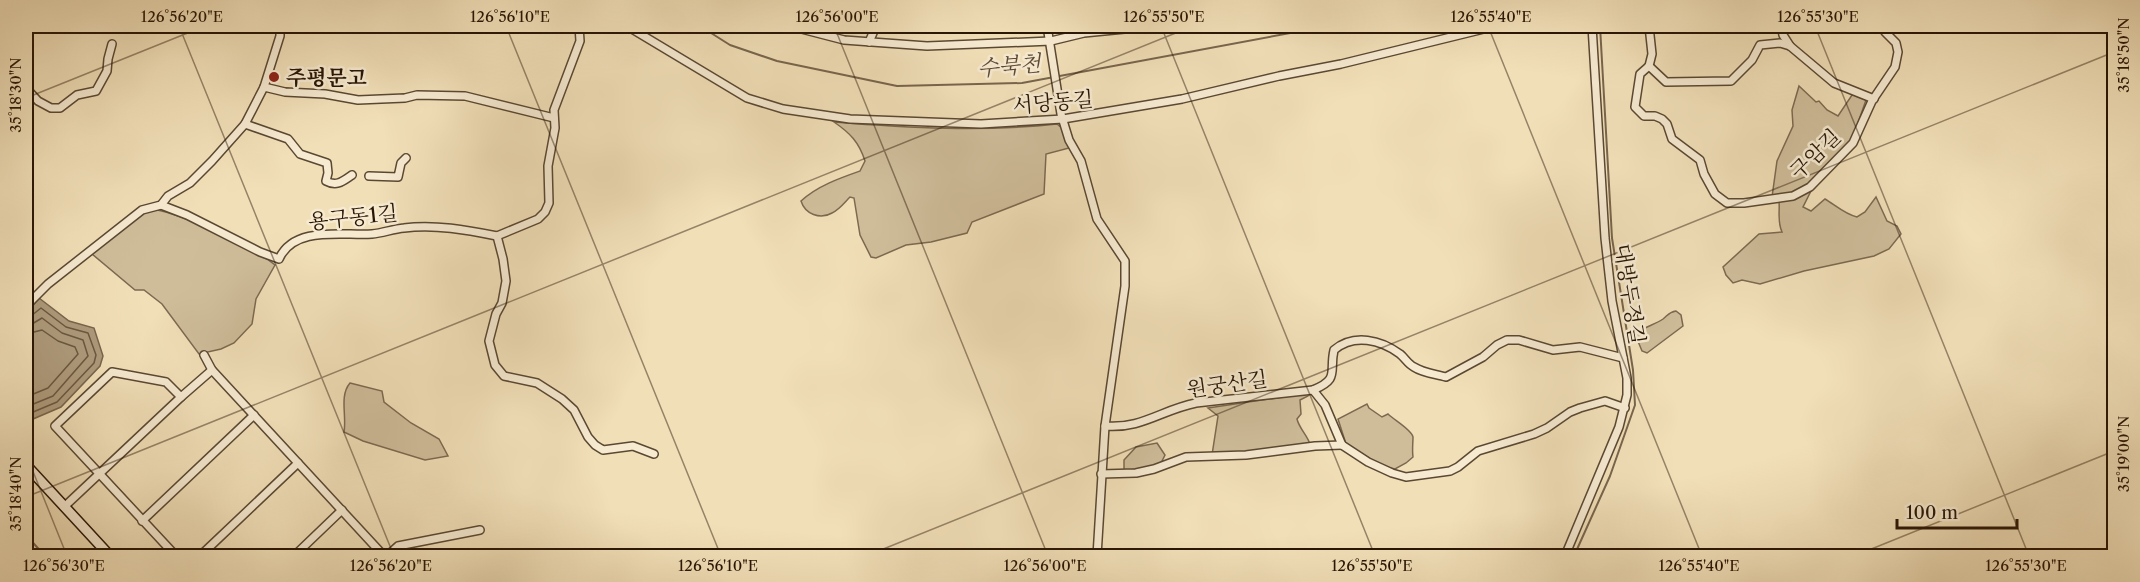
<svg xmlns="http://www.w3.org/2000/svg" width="2140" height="582" viewBox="0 0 2140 582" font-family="'Libre Caslon Text','Noto Serif KR',serif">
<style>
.green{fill:#cfbd9a;stroke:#7c6950;stroke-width:1.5}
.water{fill:#ad9a7b;stroke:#78654c;stroke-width:1.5}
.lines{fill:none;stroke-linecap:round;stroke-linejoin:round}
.shore{stroke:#6a5840;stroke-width:1.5}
.stream{stroke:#78654c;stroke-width:2}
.street-casing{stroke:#5a4832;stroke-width:10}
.secondary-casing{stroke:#281505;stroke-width:12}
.street{stroke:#f6ead1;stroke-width:7}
.secondary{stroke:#f6ead1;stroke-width:9}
.ticks{fill:none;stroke:#281505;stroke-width:1.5;stroke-opacity:0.45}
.poi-dot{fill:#8f2418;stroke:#f6ead1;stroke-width:2}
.labels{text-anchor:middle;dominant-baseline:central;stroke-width:5;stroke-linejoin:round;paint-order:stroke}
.poi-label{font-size:21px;font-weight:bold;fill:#281505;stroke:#f6ead1;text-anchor:start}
.street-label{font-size:21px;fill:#281505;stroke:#f6ead1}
.water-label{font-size:22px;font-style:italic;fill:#5d4a34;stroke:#f6ead1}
.neatline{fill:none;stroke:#281505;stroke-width:2}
.ticks-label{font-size:15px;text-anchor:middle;fill:#281505}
</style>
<rect width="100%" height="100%" fill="#f1dfb8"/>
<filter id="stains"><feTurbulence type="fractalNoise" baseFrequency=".00333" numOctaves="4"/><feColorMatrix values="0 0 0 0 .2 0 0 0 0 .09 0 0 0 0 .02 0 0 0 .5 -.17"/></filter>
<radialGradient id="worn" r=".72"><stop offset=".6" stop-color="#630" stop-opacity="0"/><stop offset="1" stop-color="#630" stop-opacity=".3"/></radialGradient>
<g class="green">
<path d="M1799 86 1816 102 1819 101 1827 110 1838 116 1852 95 1861 96 1866 100 1852 140 1832 159 1809 186 1811 191 1803 207 1811 211 1825 199C1835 205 1846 215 1857 217L1865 212 1876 197 1887 221 1897 226 1901 234 1889 249 1874 256 1804 271 1760 284 1742 280 1733 283 1726 275 1723 267 1759 234 1782 232C1777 221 1780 213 1779 201L1772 197 1777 161 1793 126 1792 110Z"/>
<path d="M834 122C908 128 984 132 1057 124L1063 129 1069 148 1046 154 1044 194 972 222 967 233 931 242 906 245 876 258 871 257 860 235 854 198 850 197C845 202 839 210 832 213 820 220 805 214 801 201 817 186 840 178 860 171L865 161C859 142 850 133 834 122Z"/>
<path d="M147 208C190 214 228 241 267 259L275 265 256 299 252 324 234 343 221 349 199 354 162 304 144 290H135L92 254Z"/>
<path d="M1676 311 1681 315 1683 326 1647 353 1642 351 1635 334C1644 327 1654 325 1663 319 1668 315 1669 312 1676 311Z"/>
<path d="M350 383 382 391 384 402 411 423 439 439 448 456 425 460 363 441 344 432C347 416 339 396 350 383Z"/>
<path d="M1310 393 1308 396 1300 400 1301 414 1297 419C1299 428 1307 435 1310 444L1308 446 1212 455 1218 416 1208 408Z"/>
<path d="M1367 404 1369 408 1382 417 1388 414C1394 420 1412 430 1413 437 1413 443 1412 450 1413 457L1406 463 1395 469 1382 466 1346 444 1338 419Z"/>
<polygon points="1157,443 1165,455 1161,463 1149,467 1124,471 1124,460 1136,447"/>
</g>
<polygon class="water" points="39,298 69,321 94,328 103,356 100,366 61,407 26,422 26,314"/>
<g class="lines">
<g class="shore">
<polyline points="26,317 31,316 41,308 66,327 88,333 96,355 94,363 57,402 26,415"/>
<polyline points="26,324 32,324 42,318 62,333 83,340 88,356 53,396 26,407"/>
<polyline points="26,334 42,330 58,341 75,347 78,354 48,388 26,397"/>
</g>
<g class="stream">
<polyline points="700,26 730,45 777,61 897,86 1022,83 1328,26"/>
<polyline points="26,535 45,556"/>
<polyline points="1574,556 1610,476 1635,405 1633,370 1612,238 1600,26"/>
</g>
<defs>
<g id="street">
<polyline points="579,26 580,41 554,110 555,128 548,166 549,203 545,212 538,219 497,236 503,259 506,281 502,303 496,314 489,341 495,365 504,376 537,383 562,399 574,410 588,437 595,445 603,450 633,446 654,454"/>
<polyline points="627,26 747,98 783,109 850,119 981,124 1063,119 1182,99 1279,76 1341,64 1496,26"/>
<polyline points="790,26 844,40 927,46 1051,41 1084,33 1155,26"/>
<polyline points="1047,26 1061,114 1069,140 1081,161 1097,219 1125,261 1125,286 1105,426 1097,556"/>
<polyline points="1649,26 1652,54 1649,66 1640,74 1635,107 1644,116 1655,116 1662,119 1667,124 1672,139 1700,160 1704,174 1715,194 1727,203 1744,203 1793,196 1810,187 1853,143 1872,101 1895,67 1898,52 1896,43 1885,32 1885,26"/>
<polyline points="1781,26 1783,35 1790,46"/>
<polyline points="869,42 876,26"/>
<polyline points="1649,66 1666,82 1731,81 1752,60 1760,45 1780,43 1790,46 1834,83 1874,99"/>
<polyline points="264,87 285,92 325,94 358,100 405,98 417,95 465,96 554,118"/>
<polyline points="26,88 38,101 51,108 60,108 77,95 96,91 107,71 108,59 112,44"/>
<path d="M245 124 288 139 300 154 327 163 328 173 326 181C337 187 343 181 352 175"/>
<polyline points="369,176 398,177 401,163 406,158"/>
<path d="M161 205 187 215 260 252 279 259C294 225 343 236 372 234 383 233 393 229 404 228 435 224 467 230 497 236"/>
<polyline points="26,306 48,284 142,210 161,205 168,196 190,183 212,161 245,124 264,87 280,36 280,26"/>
<polyline points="204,355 212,370 384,556"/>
<polyline points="1313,390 1325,405 1342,445 1368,462 1392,473 1406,477 1450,471 1458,467 1478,451 1534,434 1547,428 1570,412 1580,408 1605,401 1625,408"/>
<path d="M1105 426C1142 429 1161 410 1196 403L1313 390C1340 379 1329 372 1334 350 1354 333 1381 340 1400 354 1405 358 1408 364 1414 367 1423 373 1436 374 1446 377L1483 357 1497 345 1507 340H1519L1553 350 1580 347 1623 358"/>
<polyline points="1101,474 1136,473 1154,469 1186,457 1246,455 1315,446 1342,445"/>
<polyline points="64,507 181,397"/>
<polyline points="142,521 254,415"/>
<polyline points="176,556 55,426 112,372 166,382 181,397 212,370"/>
<polyline points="200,556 298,463"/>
<polyline points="294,556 342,510"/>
<polyline points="387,556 398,546 480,530"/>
<polyline points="1565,556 1619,427 1627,395 1627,378 1612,301 1605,238 1592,26"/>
</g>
<polyline id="secondary" points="26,465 110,556"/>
</defs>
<use href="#street" class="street-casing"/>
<use href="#secondary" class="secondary-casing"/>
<use href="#street" class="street"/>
<use href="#secondary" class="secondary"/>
</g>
<path class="ticks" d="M179 26 394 556M506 26 721 556M834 26 1048 556M1161 26 1375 556M1488 26 1702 556M1815 26 2029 556M26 98 205 26M26 454 67 556M26 497 1193 26M866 556 2114 52M1854 556 2114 451"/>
<circle class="poi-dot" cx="274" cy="77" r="6"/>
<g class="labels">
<g class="poi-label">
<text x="286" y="77">주평문고</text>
</g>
<g class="street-label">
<text transform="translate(1053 102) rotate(-5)">서당동길</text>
<text transform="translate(1815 154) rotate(-44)">구암길</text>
<text transform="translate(353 217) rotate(-6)">용구동1길</text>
<text transform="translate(1630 294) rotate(81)">대방두정길</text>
<text transform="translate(1227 384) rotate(-8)">원궁산길</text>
</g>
<g class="water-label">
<text transform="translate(1009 66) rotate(-5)">수북천</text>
</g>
</g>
<rect width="2140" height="582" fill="none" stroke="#f1dfb8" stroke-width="66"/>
<path d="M1897 519v9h120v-9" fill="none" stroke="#281505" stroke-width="3"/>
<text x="1906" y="519" font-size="18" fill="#281505" stroke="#f6ead1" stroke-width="4.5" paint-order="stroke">100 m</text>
<rect x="33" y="33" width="2074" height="516" class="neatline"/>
<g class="ticks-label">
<text x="182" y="22">126°56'20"E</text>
<text x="510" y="22">126°56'10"E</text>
<text x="837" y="22">126°56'00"E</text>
<text x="1164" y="22">126°55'50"E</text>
<text x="1491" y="22">126°55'40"E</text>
<text x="1818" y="22">126°55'30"E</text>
<text transform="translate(2124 55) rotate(-90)" y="5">35°18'50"N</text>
<text transform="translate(16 95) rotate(-90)" y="5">35°18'30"N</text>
<text transform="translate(2124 454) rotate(-90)" y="5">35°19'00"N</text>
<text transform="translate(16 494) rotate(-90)" y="5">35°18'40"N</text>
<text x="64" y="571">126°56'30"E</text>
<text x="391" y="571">126°56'20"E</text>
<text x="718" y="571">126°56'10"E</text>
<text x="1045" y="571">126°56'00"E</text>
<text x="1372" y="571">126°55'50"E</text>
<text x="1699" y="571">126°55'40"E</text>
<text x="2026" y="571">126°55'30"E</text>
</g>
<rect width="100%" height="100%" filter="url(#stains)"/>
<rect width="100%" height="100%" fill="url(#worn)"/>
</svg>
